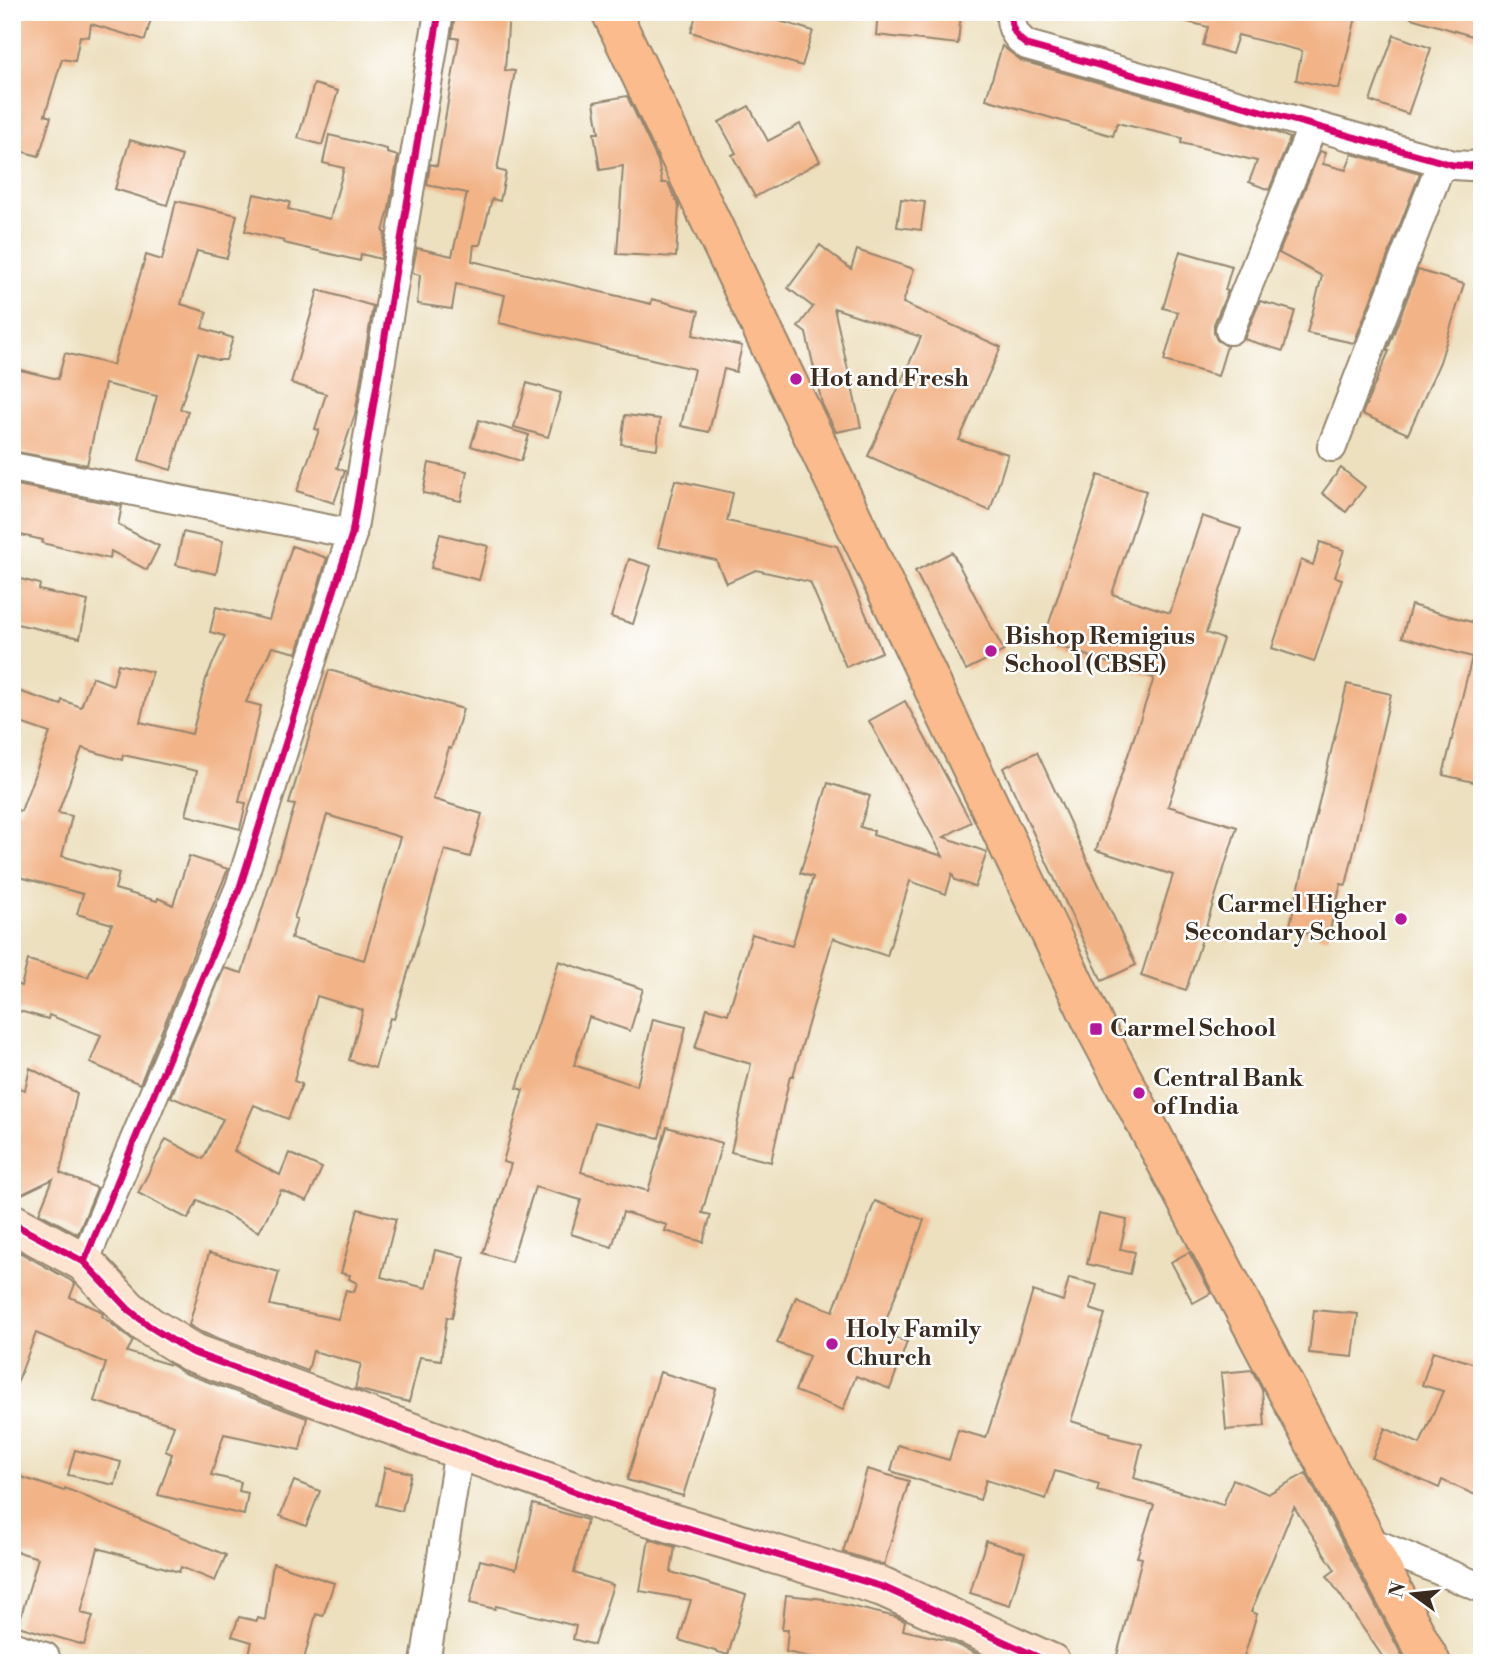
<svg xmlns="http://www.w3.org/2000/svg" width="1494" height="1675" viewBox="0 0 1494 1675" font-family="'Libre Bodoni',serif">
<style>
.building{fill:#f2b387;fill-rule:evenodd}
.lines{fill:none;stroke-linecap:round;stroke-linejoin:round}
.street-casing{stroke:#94856e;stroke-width:32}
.secondary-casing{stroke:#94856e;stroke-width:42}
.primary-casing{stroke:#94856e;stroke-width:42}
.street{stroke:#fff;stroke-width:28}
.secondary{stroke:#fde4d1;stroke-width:38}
.primary{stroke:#fbbb8c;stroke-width:38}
.cycleway-casing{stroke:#fff;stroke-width:11}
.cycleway{stroke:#d6006c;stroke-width:7}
.poi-dot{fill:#b5179e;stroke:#fff;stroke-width:2.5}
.labels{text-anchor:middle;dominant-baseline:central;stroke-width:5;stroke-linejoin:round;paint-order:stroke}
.poi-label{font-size:24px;font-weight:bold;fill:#3b2a1e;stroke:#fff;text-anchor:start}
</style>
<rect width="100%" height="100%" fill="#fff"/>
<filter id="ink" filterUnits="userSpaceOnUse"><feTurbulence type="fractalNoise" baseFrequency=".0143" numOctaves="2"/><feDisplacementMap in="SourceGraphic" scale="14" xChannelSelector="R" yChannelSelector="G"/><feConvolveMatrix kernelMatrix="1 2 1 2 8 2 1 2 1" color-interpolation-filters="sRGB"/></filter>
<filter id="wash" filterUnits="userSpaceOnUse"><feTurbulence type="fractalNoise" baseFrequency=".00686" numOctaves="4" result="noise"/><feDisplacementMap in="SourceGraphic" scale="28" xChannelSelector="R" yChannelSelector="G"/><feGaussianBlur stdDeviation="1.57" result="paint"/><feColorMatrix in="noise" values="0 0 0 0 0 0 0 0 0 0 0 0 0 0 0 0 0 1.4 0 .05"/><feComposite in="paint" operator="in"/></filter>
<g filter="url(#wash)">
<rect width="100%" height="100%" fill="#ede0bf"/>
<g id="blocks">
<g class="building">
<polygon points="12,12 153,12 145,40 91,24 89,37 80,36 75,61 62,59 45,115 51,117 39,156 12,149"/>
<polygon points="455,12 509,12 505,70 515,71 497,170 506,172 500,201 492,199 480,245 474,245 472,261 651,304 652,299 699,311 693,335 742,346 736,372 724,369 709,432 681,426 694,369 499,323 505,295 456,284 452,309 417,304 420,275 412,273 417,248 452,256 467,193 427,185 430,164 437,166 459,38 452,38"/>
<polygon points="697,12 782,12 780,21 813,31 802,66 691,32"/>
<polygon points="878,12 961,12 958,44 876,35"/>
<polygon points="1181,12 1335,12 1356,17 1339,89 1296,80 1302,51 1238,35 1232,54 1203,45 1208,27 1180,20"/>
<polygon points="1412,12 1482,12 1482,39 1411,18"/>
<polygon points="1394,35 1431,48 1408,114 1370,101"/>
<polygon points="1002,46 1022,61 1272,131 1290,138 1269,190 1249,182 1257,161 1181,143 1182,138 1117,123 1113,136 986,99"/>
<polygon points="314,84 338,91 322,145 298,138"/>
<polygon points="627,96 658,161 662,183 668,183 679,206 676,257 617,254 623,166 600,170 594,133 599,133 594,102"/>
<polygon points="749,106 768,141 800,124 820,161 755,197 732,155 736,153 719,122"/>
<polygon points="329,135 387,149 387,153 398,156 389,209 383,232 385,233 381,259 361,254 360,261 284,243 284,241 245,231 254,194 290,202 288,209 330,219 344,168 323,163"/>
<polygon points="130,140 182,156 167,205 115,189"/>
<polygon points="1320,151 1325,153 1323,164 1346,170 1352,154 1420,173 1354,343 1307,333 1322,276 1279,253"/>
<polygon points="901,199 925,202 921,230 897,227"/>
<polygon points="176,201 237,215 227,258 197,251 181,304 207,312 202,328 233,338 226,360 217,360 198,353 180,409 188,411 171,470 139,460 157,396 105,384 87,465 12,451 12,368 58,379 65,353 113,365 146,255 162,260"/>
<polygon points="820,245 851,269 857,250 914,269 903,303 1001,347 959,440 1008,454 990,511 868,456 921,337 834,308 861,427 836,432 822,404 806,333 798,327 813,307 788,288"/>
<polygon points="1180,251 1232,266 1225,290 1228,291 1214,324 1214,333 1217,340 1227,346 1218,376 1164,361 1178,312 1163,308"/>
<polygon points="1418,270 1464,284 1440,362 1408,434 1362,414 1389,351 1387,351"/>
<polygon points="318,290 373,306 355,414 337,468 345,471 334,503 297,491 319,430 315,429 326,394 291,383"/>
<polygon points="1260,301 1295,311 1283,351 1244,339"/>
<polygon points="527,383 561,393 548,437 514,427"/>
<polygon points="625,415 660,419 657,449 621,444"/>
<polygon points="479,420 529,435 521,461 471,446"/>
<polygon points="429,463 467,471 461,501 423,493"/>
<polygon points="1341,468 1365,487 1346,512 1322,493"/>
<polygon points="1098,475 1146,491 1112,594 1170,613 1202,516 1241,529 1206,633 1223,639 1168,806 1237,827 1186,990 1141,976 1173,875 1096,850 1154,678 1043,641"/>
<polygon points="675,480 733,493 727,521 837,546 882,652 846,667 810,582 756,570 726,583 716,560 658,547"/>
<polygon points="12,484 122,506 118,525 159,546 147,570 111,551 110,559 42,543 43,540 12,533"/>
<polygon points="183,532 223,541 216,574 176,565"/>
<polygon points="440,534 488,546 479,580 431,568"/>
<polygon points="1320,542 1344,550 1335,577 1342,579 1314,662 1272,648 1301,560 1313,565"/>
<polygon points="292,546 327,558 297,653 272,647 246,702 261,706 239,802 246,803 240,829 186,815 197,771 123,755 122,760 82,748 58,813 72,816 62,856 119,873 115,889 157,901 158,898 173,905 189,856 228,869 140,1084 90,1063 101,1035 49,1015 48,1019 12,1009 12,983 21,986 28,960 88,977 112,924 77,914 83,894 12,875 12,809 21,811 50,733 12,720 12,689 61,705 62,700 81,707 92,677 113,685 118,664 152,672 140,722 192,734 206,679 225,636 210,632 216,607 269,620"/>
<polygon points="952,552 1004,651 966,670 915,571"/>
<polygon points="629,559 651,566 633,624 611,617"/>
<polygon points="12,577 40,584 39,590 88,601 80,638 12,623"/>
<polygon points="1411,605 1482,625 1482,784 1443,775 1472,657 1402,637"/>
<path d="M329 670 463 709 451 749 449 748 433 799 482 814 470 857 445 850 394 1019 390 1018 375 1068 349 1060 363 1010 317 996 294 1081 302 1084 288 1119 254 1105 234 1151 280 1175 289 1153 322 1168 307 1201 281 1190 259 1232 198 1200 188 1219 138 1193 166 1139 203 1159 223 1119 171 1097 224 968 242 973 295 805 289 804ZM327 815 400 837 364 960 291 938 297 919 294 918Z"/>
<polygon points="1347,684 1391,694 1346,885 1341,884 1328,938 1289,929"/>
<polygon points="905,701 971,822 944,837 987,852 975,887 955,880 952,874 946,894 910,881 887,956 833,938 793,1076 790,1076 771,1162 731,1152 751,1064 695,1048 707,1008 728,1014 752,934 792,946 813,877 800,873 828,783 870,796 860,827 874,831 873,835 943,856 869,721"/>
<polygon points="1037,752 1136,965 1102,981 1003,768"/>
<polygon points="559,961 643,989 630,1031 589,1017 574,1065 637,1086 653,1019 686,1027 659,1138 595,1122 581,1172 648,1191 667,1127 722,1143 702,1213 711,1215 703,1242 665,1231 667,1225 623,1212 612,1247 571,1234 581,1200 535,1187 511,1262 483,1253 511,1164 503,1162 523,1090 517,1088"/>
<polygon points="30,1068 77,1093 60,1173 97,1188 78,1234 39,1213 53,1179 12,1199 12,1086 25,1090"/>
<polygon points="875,1201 924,1220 881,1333 907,1342 890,1389 856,1376 843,1410 795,1391 809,1356 777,1343 796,1297 833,1311"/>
<polygon points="358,1209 396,1219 381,1277 426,1288 435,1250 465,1257 452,1318 447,1317 441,1360 420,1357 409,1402 355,1389 361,1364 313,1351 308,1371 201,1332 189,1325 209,1253 279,1272 270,1305 338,1319 346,1290 354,1292 357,1283 349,1279 350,1275 341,1273"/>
<polygon points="1099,1214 1127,1220 1120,1249 1135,1252 1130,1274 1087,1264"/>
<polygon points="12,1248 70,1280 75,1284 70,1297 99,1310 103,1314 102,1316 133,1341 127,1352 171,1365 184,1373 307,1418 300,1450 224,1434 211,1475 241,1482 239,1491 248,1493 244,1515 158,1495 172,1454 165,1451 174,1425 94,1401 106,1363 36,1333 14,1391 12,1391"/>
<polygon points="1189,1252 1211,1293 1193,1303 1171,1262"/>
<polygon points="1069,1278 1097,1285 1090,1309 1105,1314 1071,1421 1110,1433 1109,1436 1142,1444 1134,1478 1223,1505 1233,1479 1268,1494 1306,1473 1404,1659 1399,1663 1387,1663 1327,1576 1335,1570 1294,1507 1251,1612 1257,1614 1242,1663 1115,1663 1142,1558 1137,1557 1154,1505 1097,1491 1099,1484 1055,1471 1046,1499 986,1480 980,1500 891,1471 898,1445 949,1460 958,1430 986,1438 1033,1291 1063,1301"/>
<polygon points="1314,1310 1358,1314 1353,1357 1309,1353"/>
<polygon points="1433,1351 1482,1366 1482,1498 1442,1480 1439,1488 1372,1458 1385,1428 1420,1444 1443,1391 1422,1385"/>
<polygon points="1252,1370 1262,1390 1265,1426 1226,1430 1221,1373"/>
<polygon points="660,1372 716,1389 683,1496 627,1480"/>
<polygon points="75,1450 121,1462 115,1485 68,1475"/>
<polygon points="385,1467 411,1473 402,1511 377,1505"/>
<polygon points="867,1469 909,1481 884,1565 843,1552"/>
<polygon points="12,1474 64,1491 65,1488 226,1555 215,1581 181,1567 179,1572 98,1548 81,1613 93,1616 84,1645 18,1626 38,1558 12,1550"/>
<polygon points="294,1481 320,1491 306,1526 280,1516"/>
<polygon points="533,1504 587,1520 574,1573 613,1585 594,1645 573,1639 576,1626 496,1606 495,1609 470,1603 480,1560 516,1569"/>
<polygon points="649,1539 675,1547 671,1572 746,1595 728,1655 679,1640 691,1600 640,1591"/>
<polygon points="986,1541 1025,1553 1010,1605 970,1593"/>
<polygon points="273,1563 334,1583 323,1616 316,1614 303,1663 285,1663 249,1654 252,1642 232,1636 239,1617 257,1621 258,1618 265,1620"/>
<polygon points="786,1595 824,1599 824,1600 896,1617 905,1621 903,1630 946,1640 997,1663 840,1663 786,1652 788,1630 782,1630"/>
</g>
</g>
</g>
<g filter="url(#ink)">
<use href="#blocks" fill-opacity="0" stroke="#94856e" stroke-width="2"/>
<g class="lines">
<defs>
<g id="street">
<path d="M1011 12C1010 27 1015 37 1027 45L1453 165 1470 166 1482 164"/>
<polyline points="1230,330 1313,125"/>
<polyline points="1332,447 1442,161"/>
<polyline points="12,467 352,534"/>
<polyline points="84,1262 240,887 352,534 439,12"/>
<polyline points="1366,1540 1482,1588"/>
<polyline points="12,1646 45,1657"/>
<polyline points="425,1663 459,1450"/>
</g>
<polyline id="secondary" points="12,1223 84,1262 128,1309 149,1326 191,1352 608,1504 883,1587 1051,1663"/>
<polyline id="primary" points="611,12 1096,1029 1431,1663"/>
</defs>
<use href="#street" class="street-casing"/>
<use href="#secondary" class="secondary-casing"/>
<use href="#primary" class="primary-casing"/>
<use href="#street" class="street"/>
<use href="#secondary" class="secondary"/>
<use href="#primary" class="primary"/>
<defs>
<g id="cycleway">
<path d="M1011 12C1010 27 1015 37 1027 45L1453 165 1470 166 1482 164"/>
<polyline points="12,1223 84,1262 128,1309 149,1326 191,1352 608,1504 883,1587 1051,1663"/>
<polyline points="84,1262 240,887 352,534 439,12"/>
</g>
</defs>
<use href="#cycleway" class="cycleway-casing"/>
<use href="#cycleway" class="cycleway"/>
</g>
</g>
<g class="poi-dot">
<circle cx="796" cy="379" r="7"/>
<circle cx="991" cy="651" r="7"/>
<circle cx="1401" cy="919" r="7"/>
<rect x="1089" y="1022" width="14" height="14" rx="3.5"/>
<circle cx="1139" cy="1093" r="7"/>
<circle cx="832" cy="1344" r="7"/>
</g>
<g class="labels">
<g class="poi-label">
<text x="810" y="379">Hot and Fresh</text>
<text x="1005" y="637">Bishop Remigius<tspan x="1005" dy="28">School (CBSE)</tspan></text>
<text x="1387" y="905" text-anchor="end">Carmel Higher<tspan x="1387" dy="28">Secondary School</tspan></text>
<text x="1110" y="1029">Carmel School</text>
<text x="1153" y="1079">Central Bank<tspan x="1153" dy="28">of India</tspan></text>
<text x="846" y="1330">Holy Family<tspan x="846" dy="28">Church</tspan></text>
</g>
</g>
<rect width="1494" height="1675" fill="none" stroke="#fff" stroke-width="42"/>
<g transform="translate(1413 1594) rotate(285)" stroke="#ffffff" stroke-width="5" paint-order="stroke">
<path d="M0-5L12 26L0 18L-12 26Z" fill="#3b2a1e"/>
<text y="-10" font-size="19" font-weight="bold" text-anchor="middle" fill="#3b2a1e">N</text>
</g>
</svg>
